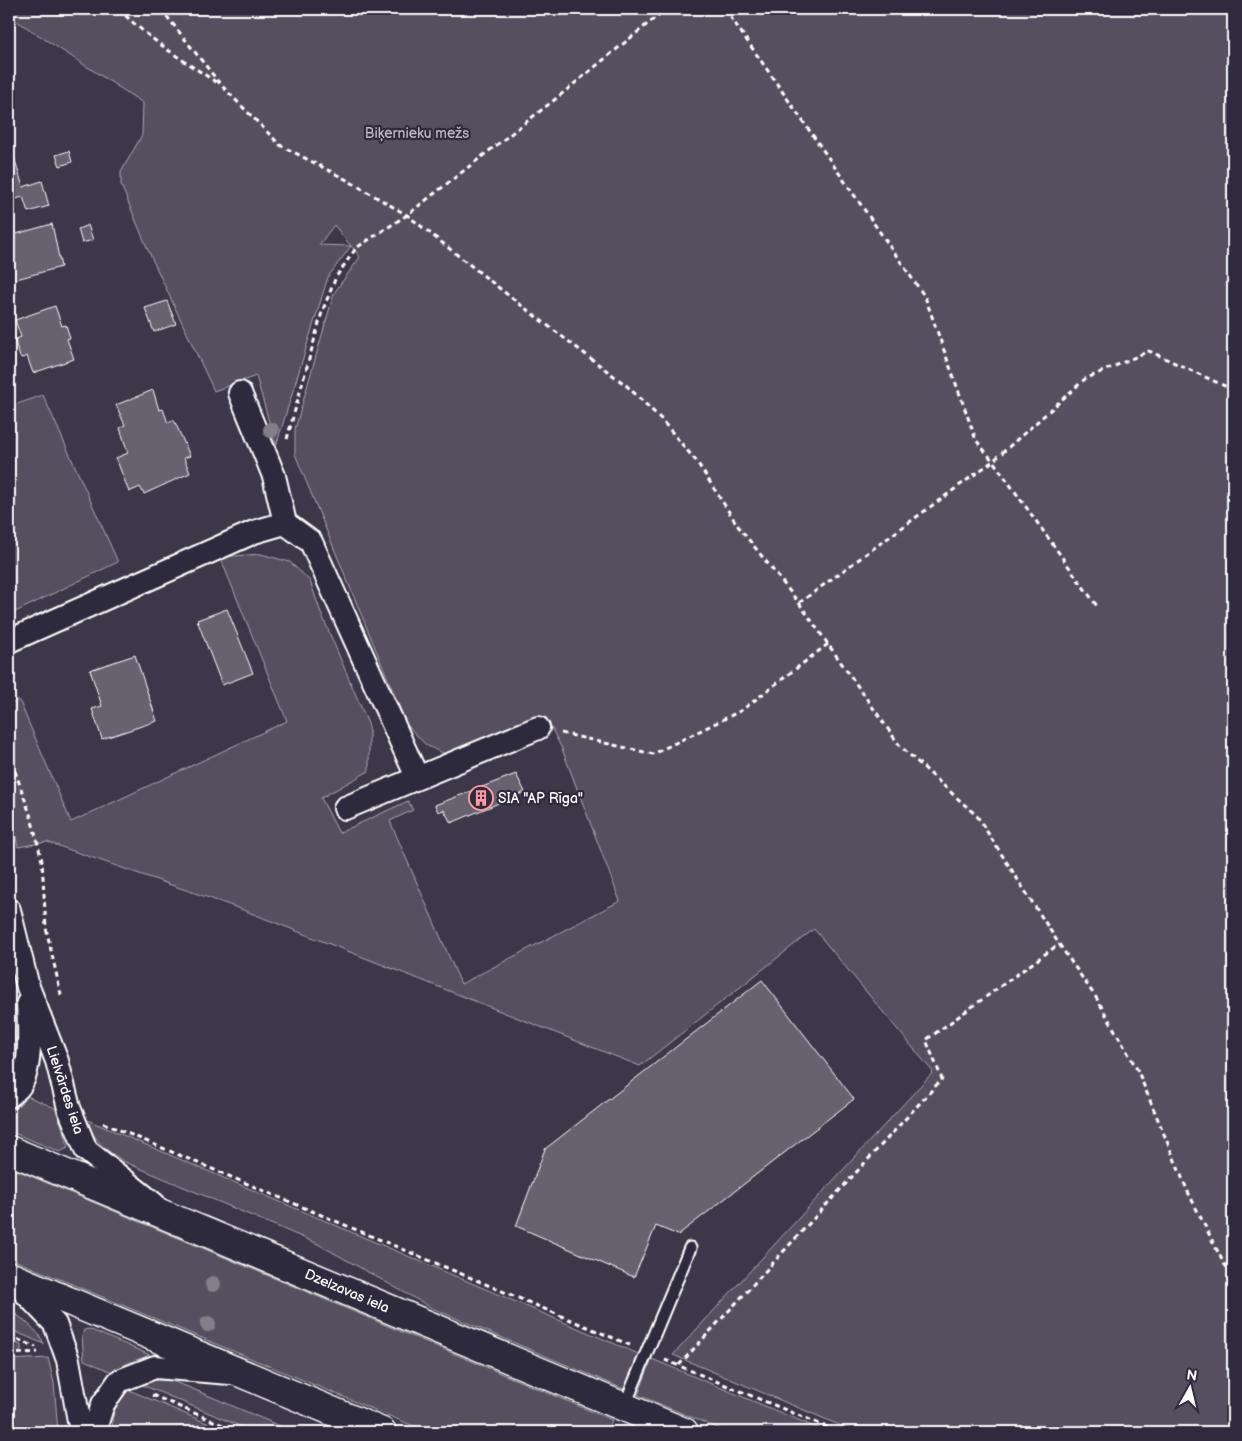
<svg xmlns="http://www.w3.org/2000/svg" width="1242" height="1441" viewBox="0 0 1242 1441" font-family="'Balsamiq Sans',sans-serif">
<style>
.green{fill:#555060;stroke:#aaa8b0;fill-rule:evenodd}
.building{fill:#666270;stroke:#fff}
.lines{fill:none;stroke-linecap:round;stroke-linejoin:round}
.lane-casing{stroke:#fff;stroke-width:15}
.street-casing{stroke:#fff;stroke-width:26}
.secondary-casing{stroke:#fff;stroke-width:31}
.path{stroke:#fff;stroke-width:3;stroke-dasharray:5 4;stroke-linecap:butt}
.lane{stroke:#2f2a3d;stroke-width:11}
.street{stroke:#2f2a3d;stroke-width:22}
.secondary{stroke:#2f2a3d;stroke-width:28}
.tree{fill:#827e8a}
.labels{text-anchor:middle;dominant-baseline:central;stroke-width:4.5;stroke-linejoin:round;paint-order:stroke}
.park-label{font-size:14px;fill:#bbb9bf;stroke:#2f2a3d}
.poi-label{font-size:14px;fill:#fff;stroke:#2f2a3d;text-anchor:start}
.street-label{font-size:14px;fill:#fff;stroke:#2f2a3d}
</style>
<rect width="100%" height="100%" fill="#3c3749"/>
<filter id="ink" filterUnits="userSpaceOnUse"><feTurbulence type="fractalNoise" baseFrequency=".02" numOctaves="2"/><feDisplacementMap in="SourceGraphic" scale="10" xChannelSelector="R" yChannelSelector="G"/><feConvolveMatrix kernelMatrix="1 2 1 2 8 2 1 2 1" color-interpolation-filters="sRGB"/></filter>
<g filter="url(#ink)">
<g class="green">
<path d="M9 9H1233V1432H856L673 1355 933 1072 814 929 640 1066 238 908 47 842 18 847 9 807V705L19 700 71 822 287 721 220 557 261 554 290 562 310 581 321 613 369 726V771L321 798 339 833 408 801 413 810 390 821 461 984 620 901 562 749 546 717 462 750 442 753 426 745 407 725 306 481 295 454V429L334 293 360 257 351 246 328 277 276 446 256 376 214 391 148 250 121 185V172L142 135 143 103 9 16ZM334 225 351 246 319 245Z"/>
<polygon points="43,395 118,562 9,615 9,407"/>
<polygon points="9,1006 17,1048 11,1074 9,1076"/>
<path d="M27 1096 55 1108C58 1117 68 1140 68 1148L60 1152 9 1131V1113L18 1106Z"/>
<path d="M85 1119 641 1355 626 1390 432 1308 318 1244 125 1162C104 1149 96 1142 85 1119Z"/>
<polygon points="9,1167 612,1420 607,1432 428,1432 9,1258"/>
<path d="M9 1309C22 1319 38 1329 44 1344L9 1329Z"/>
<path d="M89 1329 150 1355C138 1360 122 1363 114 1373L84 1360 82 1336 84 1330Z"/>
<polygon points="9,1340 21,1345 21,1350 9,1351"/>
<polygon points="48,1358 54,1383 58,1432 9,1432 9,1360"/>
<polygon points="652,1359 827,1432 727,1432 638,1395"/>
<polygon points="155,1380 169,1380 188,1387 294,1432 254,1432 140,1384"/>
<path d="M129 1390 228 1432H112C112 1411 115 1405 129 1390Z"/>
</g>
<g class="building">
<polygon points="69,151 72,162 60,166 56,155"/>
<polygon points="14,157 23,187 42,181 49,206 28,212 23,197 9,201 14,216 9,217 9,159"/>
<polygon points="52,224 61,267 9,281 9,236"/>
<polygon points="88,225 93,240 82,243 78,229"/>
<polygon points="167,301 176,324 154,332 145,308"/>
<polygon points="55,306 62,326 66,325 70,338 67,339 74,359 33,373 27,356 23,358 20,357 15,342 16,339 21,337 15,320"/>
<polygon points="153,390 159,410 163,409 168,423 174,420 190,456 184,458 190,473 144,494 140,487 129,492 116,458 128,453 120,428 125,425 116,405"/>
<polygon points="227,609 253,673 222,685 197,620"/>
<polygon points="135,655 157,721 102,739 92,709 102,706 90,670"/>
<polygon points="516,774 525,792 451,823 444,810 438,812 435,805"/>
<polygon points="762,980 854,1099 678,1235 656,1226 634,1277 516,1226 545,1149"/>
</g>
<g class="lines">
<defs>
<polyline id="lane" points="624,1407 690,1248"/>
<g id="street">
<polyline points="240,393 274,476 285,523"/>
<polyline points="9,641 254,532 285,523 311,542 417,777"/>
<polyline points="345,808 538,728"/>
<polyline points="9,910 28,987 57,1061 69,1108 86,1150 154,1204"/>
<path d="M9 1096C12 1093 15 1091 18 1088 33 1071 29 1024 28 1003"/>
<polyline points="12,1279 55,1324 68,1360 81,1432"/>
<polyline points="94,1432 103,1404 119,1381 155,1367 230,1373"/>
</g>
<g id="secondary">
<polyline points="9,1150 684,1432"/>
<polyline points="9,1276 382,1432"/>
</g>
</defs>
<use href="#lane" class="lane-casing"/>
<use href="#street" class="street-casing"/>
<use href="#secondary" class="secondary-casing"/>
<g class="path">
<path d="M119 9C148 39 184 61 219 84"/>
<polyline points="161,9 221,85 280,145 347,180 407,215 513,299 627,386 660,418 697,462 738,526 799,603 900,746 977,816 1059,944 1097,999 1137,1069 1188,1192 1223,1262 1233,1276"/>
<polyline points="725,9 925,297 976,440 993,461 1097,606"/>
<polyline points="1225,9 1233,18"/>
<polyline points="287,439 322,312 336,277 356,248 407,215 553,101 666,9"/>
<polyline points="799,603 993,461 1085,379 1149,351 1227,387 1233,384"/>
<polyline points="561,733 653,754 742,710 828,644"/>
<polyline points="9,754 31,817 42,861 46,928 62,999"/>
<polyline points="103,1123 630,1345"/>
<polyline points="9,1336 36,1347"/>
<polyline points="9,1354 38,1352"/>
<polyline points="665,1360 839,1432"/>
<polyline points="679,1365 942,1079 926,1040 1059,944"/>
<polyline points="152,1395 239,1432"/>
</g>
<use href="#lane" class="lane"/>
<use href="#street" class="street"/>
<use href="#secondary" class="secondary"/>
</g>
<g class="tree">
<circle cx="271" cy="430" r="8"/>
<circle cx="213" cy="1284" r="8"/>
<circle cx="208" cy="1324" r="8"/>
</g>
</g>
<defs>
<symbol id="building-ring" viewBox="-11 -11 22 22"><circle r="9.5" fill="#2f2a3d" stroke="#ff9aa2" stroke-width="1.5"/><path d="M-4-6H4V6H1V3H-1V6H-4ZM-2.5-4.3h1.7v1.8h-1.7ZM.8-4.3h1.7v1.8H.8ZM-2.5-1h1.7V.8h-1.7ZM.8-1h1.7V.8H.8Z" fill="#ff9aa2"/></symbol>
</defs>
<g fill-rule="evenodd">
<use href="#building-ring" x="467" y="784" width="28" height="28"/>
</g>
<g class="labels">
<g class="park-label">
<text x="417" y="133">Biķernieku mežs</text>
</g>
<g class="poi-label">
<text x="498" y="798">SIA "AP Rīga"</text>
</g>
<g class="street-label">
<text transform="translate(65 1090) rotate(72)">Lielvārdes iela</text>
<text transform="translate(347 1291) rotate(23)">Dzelzavas iela</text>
</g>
</g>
<rect width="1242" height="1441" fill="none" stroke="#2f2a3d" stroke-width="30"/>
<rect x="15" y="15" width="1212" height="1411" fill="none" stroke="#fff" stroke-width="2" filter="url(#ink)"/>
<g transform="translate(1190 1388) rotate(8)" stroke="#2f2a3d" stroke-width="4" paint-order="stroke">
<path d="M0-4L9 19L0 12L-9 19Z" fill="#ffffff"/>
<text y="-8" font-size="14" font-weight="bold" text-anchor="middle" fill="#ffffff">N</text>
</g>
</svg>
